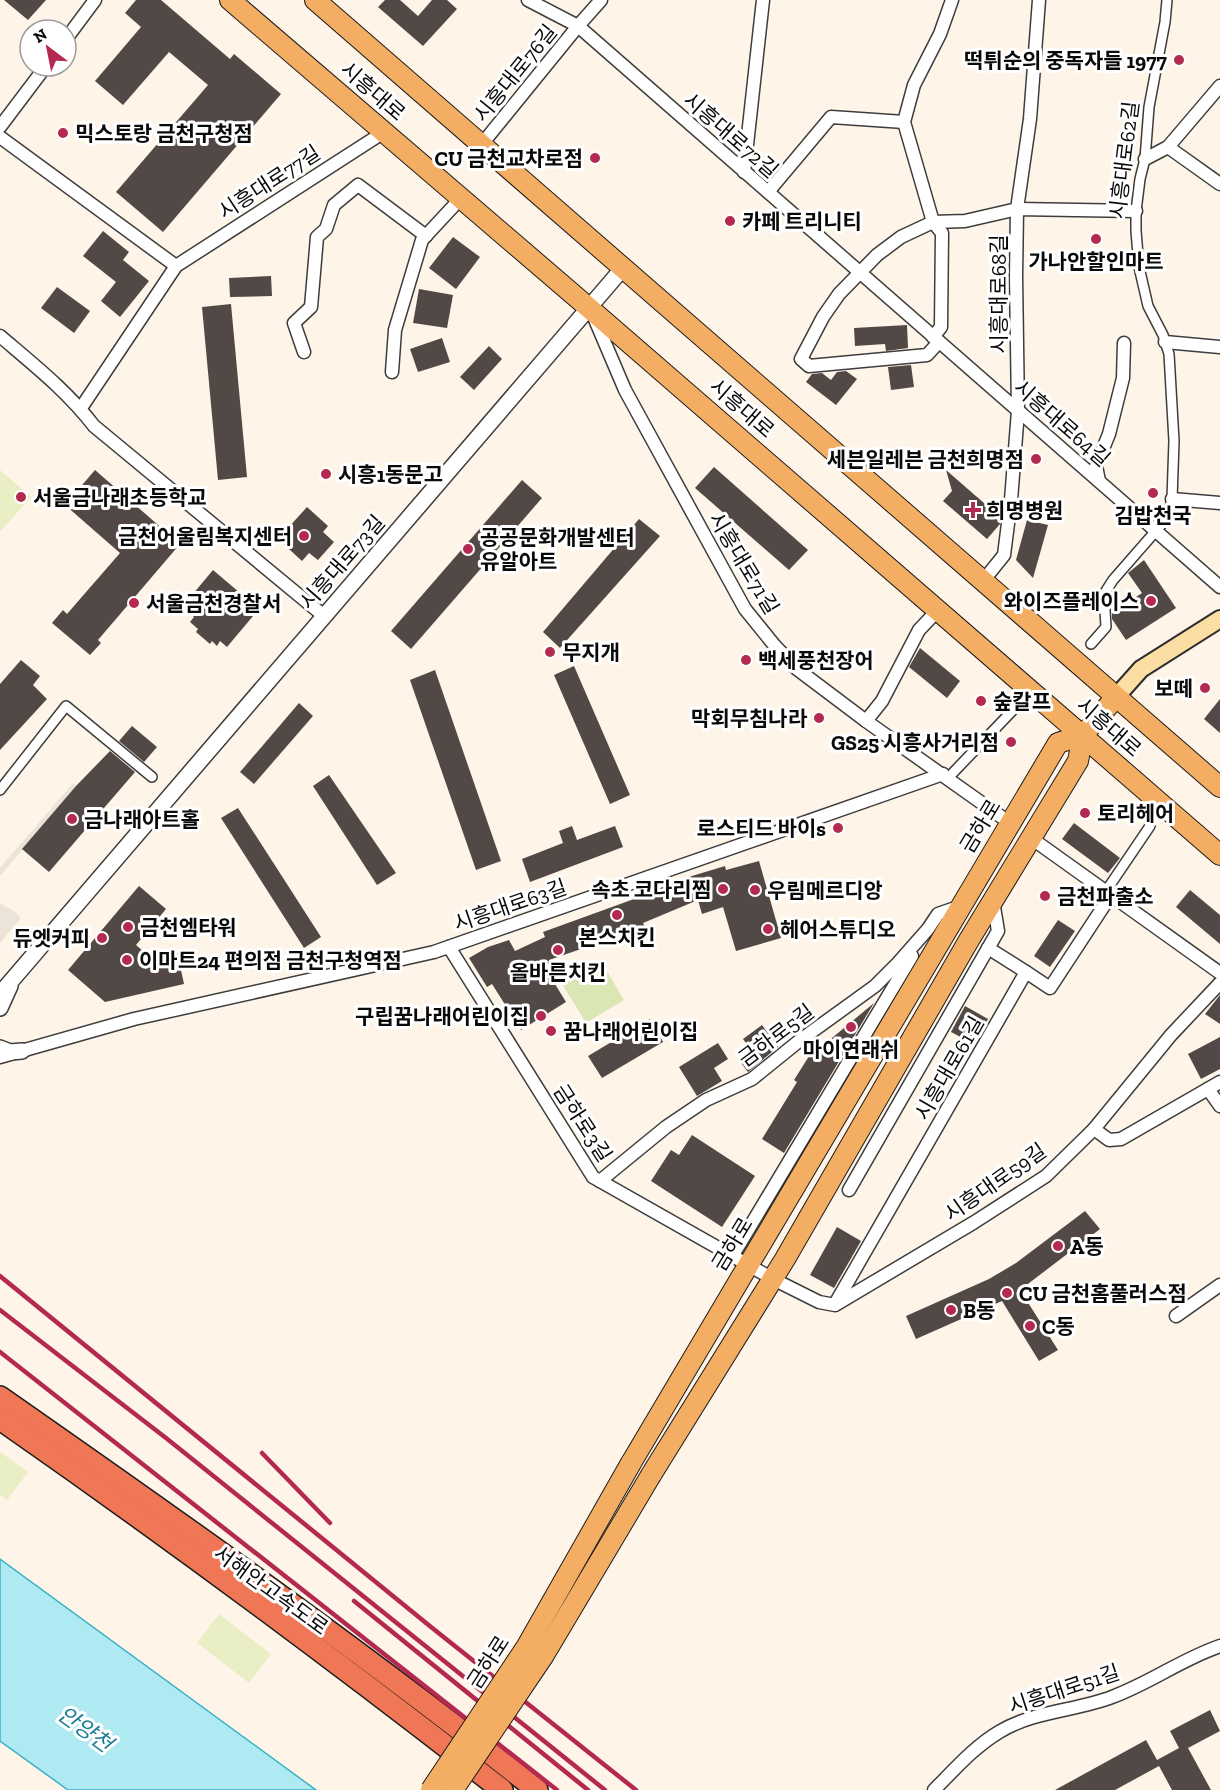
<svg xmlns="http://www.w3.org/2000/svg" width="1220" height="1790" viewBox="0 0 1220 1790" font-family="'Zilla Slab','Noto Sans KR',serif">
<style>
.green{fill:#dae6b4}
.pitch{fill:#e9eec5}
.plaza{fill:#ece3d9}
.water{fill:#afeaf3;stroke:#39b0c7;stroke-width:1.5}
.building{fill:#524947}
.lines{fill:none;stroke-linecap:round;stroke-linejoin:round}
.pedestrian-casing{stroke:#3d3d3d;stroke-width:12}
.minor-casing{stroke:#3d3d3d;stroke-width:15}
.tertiary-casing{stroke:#3d3d3d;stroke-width:18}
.secondary-casing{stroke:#2c2c2c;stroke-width:20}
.primary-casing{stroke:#1b1b1b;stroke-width:22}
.motorway-casing{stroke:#1b1b1b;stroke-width:24}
.pedestrian{stroke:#fff;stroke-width:9}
.minor{stroke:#fff;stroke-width:12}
.tertiary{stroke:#fff;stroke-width:15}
.secondary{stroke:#fcdea5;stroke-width:16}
.primary{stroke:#f3ae63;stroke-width:20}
.motorway{stroke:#ef7755;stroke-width:21}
.rail{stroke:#b32950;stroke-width:4.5}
.primary-bridge-casing{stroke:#1b1b1b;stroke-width:22;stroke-linecap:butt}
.primary-bridge{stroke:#f3ae63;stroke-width:20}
.poi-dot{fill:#b32950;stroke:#fff;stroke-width:2}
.labels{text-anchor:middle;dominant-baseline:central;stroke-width:6;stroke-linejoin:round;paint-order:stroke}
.poi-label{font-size:21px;font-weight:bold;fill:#0a0a0a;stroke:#fff;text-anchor:start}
.street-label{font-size:21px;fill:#0a0a0a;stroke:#fff}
.water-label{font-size:22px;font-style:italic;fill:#1a7c95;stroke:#fff}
</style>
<rect width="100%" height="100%" fill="#fef5e8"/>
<polygon class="green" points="600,959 624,1000 586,1023 561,982"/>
<g class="pitch">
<polygon points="0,470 31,497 0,532"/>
<polygon points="0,1452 28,1472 7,1500 0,1495"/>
<polygon points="219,1614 271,1654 249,1683 197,1643"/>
</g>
<g class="plaza">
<polygon points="73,783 76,786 0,876 0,868"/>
<polygon points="0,904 11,909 21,918 0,943"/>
</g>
<polygon class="water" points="0,1559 316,1790 68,1790 0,1741"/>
<g class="building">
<polygon points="4,0 46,0 28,20"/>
<polygon points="136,0 161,0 230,59 234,54 281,94 163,232 116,192 208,85 169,52 123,105 95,81 141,27 125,13"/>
<polygon points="385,0 400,0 418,16 432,0 447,0 457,9 423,46 378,7"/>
<polygon points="103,231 129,252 123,260 149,281 120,317 101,301 116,282 83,256"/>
<polygon points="453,237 480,257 456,289 429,268"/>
<polygon points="271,276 272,296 230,297 229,278"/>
<polygon points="57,287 90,311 74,333 41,308"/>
<polygon points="419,289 453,295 447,328 413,323"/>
<polygon points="231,304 247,477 218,480 202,307"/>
<polygon points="907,325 908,348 886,351 885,344 855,346 854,328"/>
<polygon points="442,338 450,362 418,372 410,349"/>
<polygon points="489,346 502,359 474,390 460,377"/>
<polygon points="911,365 914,387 891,390 888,367"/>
<polygon points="846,371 857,379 836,405 806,382 812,374 822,373 831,380 837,372"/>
<polygon points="714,467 808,550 789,570 695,488"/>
<polygon points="95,470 180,544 98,640 101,643 90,655 52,623 63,610 67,614 120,553 65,505"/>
<polygon points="946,470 1000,517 1000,524 987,539 943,501 952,491"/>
<polygon points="522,480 542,498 411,649 391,631"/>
<polygon points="307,507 328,526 323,532 334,542 318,560 309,553 302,561 278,539"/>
<polygon points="639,519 660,536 560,648 543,632"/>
<polygon points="1027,520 1048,525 1033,578 1016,560"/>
<polygon points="1144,560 1176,608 1126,640 1112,619 1112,613 1142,593 1128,573"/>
<polygon points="213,570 259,609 227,647 220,641 217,646 212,641 210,644 196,632 198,629 190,622 194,617 182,607"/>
<polygon points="920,648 960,681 947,698 909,667"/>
<polygon points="21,660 40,676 33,685 47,699 0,750 0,684"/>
<polygon points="574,666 630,795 610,804 554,675"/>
<polygon points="435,670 501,861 476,870 410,680"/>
<polygon points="1220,699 1220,733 1204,719"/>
<polygon points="299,703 313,716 254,784 240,772"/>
<polygon points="132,726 157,747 144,762 119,741"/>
<polygon points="110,751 135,772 49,872 22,849 76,786"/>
<polygon points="329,775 396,873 377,885 313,786"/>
<polygon points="238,808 321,937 304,948 221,818"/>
<polygon points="1074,823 1120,858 1108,873 1062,839"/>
<polygon points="572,826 577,840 615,826 623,847 530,882 522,859 563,843 559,831"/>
<polygon points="759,861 781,938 736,951 723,907 702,914 698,900 643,923 645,927 549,960 550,963 544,966 566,1002 521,1030 492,984 487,987 469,958 488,947 509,940 515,951 545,937 543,932 634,899 682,879 725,866 726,870"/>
<polygon points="139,886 166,909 136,945 151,958 177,952 184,984 105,1002 68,970"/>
<polygon points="1190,890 1220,915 1220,944 1176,907"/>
<polygon points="1058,920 1075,931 1050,967 1034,956"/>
<polygon points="1220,995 1220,1024 1205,1014"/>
<polygon points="874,1003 784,1153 762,1139 797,1082 794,1080 816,1045 820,1048"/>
<polygon points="965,1006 988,1019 974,1044 951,1032"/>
<polygon points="650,1019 663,1042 602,1078 588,1056"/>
<polygon points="762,1025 778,1047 748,1072 739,1060 746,1043 743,1039"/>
<polygon points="1220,1037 1220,1069 1201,1079 1188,1054"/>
<polygon points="718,1043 728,1059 714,1068 722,1081 697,1096 679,1067"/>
<polygon points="692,1135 755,1176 722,1227 651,1181 671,1150 679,1155"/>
<polygon points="1085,1211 1100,1229 1020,1290 1058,1350 1039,1361 1002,1301 916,1339 906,1316 989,1279 1016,1263"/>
<polygon points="837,1227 861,1241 834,1288 810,1275"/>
<polygon points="1210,1710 1220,1731 1188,1748 1211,1790 1172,1790 1159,1766 1115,1790 1055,1790 1146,1740 1157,1760 1179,1748 1170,1731"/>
</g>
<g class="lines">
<defs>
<g id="pedestrian">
<polyline points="1091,644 1106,627 1104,594 1113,580 1168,517 1172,499 1174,441 1169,354 1163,335 1148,306 1139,267 1136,231 1136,211 1140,179 1145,159 1149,107 1165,22 1167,0"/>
<polyline points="948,778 1014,709"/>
<polyline points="0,790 66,706 152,777"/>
<polyline points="1106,891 1150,826"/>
</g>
<g id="minor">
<polyline points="528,0 578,26 1220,587"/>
<polyline points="66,39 95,0"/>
<polyline points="0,127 46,66"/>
<polyline points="0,137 176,266"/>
<polyline points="482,144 578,26 601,0"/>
<polyline points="1168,147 1220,86"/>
<polyline points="1145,159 1168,147 1220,184"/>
<polyline points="744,172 763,0"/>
<polyline points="768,192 831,117 904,122"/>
<polyline points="593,315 625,390 745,609 775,646 797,669 866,721 1010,823"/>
<path d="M0 336C34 365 67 391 94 426L324 616"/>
<polyline points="933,337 941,327 942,233 933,222 904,122 914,85 940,34 952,0"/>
<polyline points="939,342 927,355 809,366 801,359 823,317 839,294 877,255 901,237 933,222 965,221 1017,209 1136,211"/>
<polyline points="1165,342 1220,347"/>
<polyline points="304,352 294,323 311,307 317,237 326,229 334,205 358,185 426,236"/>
<polyline points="392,372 395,330 422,240 461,198"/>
<polyline points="81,408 176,266 384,132"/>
<polyline points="1099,481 1096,466 1109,434 1123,378 1124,343"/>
<polyline points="1172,499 1220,503"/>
<polyline points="983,581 1004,555 1011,500 1018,411 1016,277 1017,209 1030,119 1039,0"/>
<polyline points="866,721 882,701 919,630 938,610"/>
<polyline points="1031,838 1220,973"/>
<polyline points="449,947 593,1177 773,1279 819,1302 835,1305 973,1223 1046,1176 1094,1129 1171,1035 1220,983"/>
<polyline points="988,948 1026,972"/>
<polyline points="0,1057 134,1019 434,952 943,774"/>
<polyline points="1208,1089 1220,1106"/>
<polyline points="1094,1129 1109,1140 1121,1139 1220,1082"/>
<polyline points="600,1181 666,1127 706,1100 752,1079 799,1041 875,986 898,963 928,929 938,914 961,906"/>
<polyline points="849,1190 998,931 993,901"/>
<polyline points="733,1255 912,956"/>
<polyline points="835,1304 1026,972 1050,988 1111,895"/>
<polyline points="1176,1316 1220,1285"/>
<path d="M934 1790C954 1770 974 1747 999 1732 1033 1711 1076 1711 1112 1697 1150 1683 1182 1659 1220 1646"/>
</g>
<g id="tertiary">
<polyline points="0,994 623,268"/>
<polyline points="0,1008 10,986"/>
<polyline points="0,1048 10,1052 22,1051"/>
</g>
<polyline id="secondary" points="1116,697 1141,669 1220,619"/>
<g id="primary">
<polyline points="230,0 589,308 1220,855"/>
<polyline points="315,0 1220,787"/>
<polyline points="631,1463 1058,743 1083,735"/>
<polyline points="651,1475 785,1259 969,940 1078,761 1083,735 1116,697"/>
</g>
<g id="motorway">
<path d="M0 1397C182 1524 363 1652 537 1790"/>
<path d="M0 1419C171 1538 338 1662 502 1790"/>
</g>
</defs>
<use href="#pedestrian" class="pedestrian-casing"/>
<use href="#minor" class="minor-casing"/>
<use href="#tertiary" class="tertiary-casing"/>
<use href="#secondary" class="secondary-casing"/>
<use href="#primary" class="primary-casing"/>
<use href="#motorway" class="motorway-casing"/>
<use href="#pedestrian" class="pedestrian"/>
<use href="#minor" class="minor"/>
<use href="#tertiary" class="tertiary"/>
<use href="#secondary" class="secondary"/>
<use href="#primary" class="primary"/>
<use href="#motorway" class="motorway"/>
<g class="rail">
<polyline points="0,1276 431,1627 636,1790"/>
<polyline points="0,1310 166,1438 605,1790"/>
<polyline points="0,1352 557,1790"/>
<polyline points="262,1453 330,1523"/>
<polyline points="354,1601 588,1790"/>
</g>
<defs>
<g id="primary-bridge">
<polyline points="431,1790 527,1646 631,1463"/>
<polyline points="453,1790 544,1655 651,1475"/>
</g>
</defs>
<use href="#primary-bridge" class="primary-bridge-casing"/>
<use href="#primary-bridge" class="primary-bridge"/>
</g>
<g class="poi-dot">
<circle cx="1179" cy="60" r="6"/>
<circle cx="63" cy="133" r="6"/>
<circle cx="595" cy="158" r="6"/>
<circle cx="730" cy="221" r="6"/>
<circle cx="1096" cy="239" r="6"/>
<circle cx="1036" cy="459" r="6"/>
<circle cx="326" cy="474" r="6"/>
<circle cx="1153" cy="493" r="6"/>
<circle cx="21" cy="497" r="6"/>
<path d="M970 501h6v6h6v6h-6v6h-6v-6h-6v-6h6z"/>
<circle cx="304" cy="536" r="6"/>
<circle cx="468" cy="549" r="6"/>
<circle cx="1151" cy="601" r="6"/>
<circle cx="134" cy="603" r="6"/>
<circle cx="550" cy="652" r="6"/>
<circle cx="746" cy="660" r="6"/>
<circle cx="1205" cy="688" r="6"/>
<circle cx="981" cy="701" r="6"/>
<circle cx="819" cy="718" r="6"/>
<circle cx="1011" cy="742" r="6"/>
<circle cx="1085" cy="813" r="6"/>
<circle cx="72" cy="819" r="6"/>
<circle cx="838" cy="828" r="6"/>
<circle cx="723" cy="889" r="6"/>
<circle cx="755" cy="890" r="6"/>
<circle cx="1045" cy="896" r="6"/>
<circle cx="617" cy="915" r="6"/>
<circle cx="128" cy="927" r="6"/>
<circle cx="768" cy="929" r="6"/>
<circle cx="102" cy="938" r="6"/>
<circle cx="558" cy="950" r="6"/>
<circle cx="127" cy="960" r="6"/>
<circle cx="541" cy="1016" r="6"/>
<circle cx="851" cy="1027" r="6"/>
<circle cx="551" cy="1031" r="6"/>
<circle cx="1058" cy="1246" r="6"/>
<circle cx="1007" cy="1293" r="6"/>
<circle cx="951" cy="1310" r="6"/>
<circle cx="1030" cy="1326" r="6"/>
</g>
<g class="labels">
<g class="poi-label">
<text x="1167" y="60" text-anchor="end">떡튀순의 중독자들 1977</text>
<text x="75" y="133">믹스토랑 금천구청점</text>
<text x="583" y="158" text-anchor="end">CU 금천교차로점</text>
<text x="742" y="221">카페 트리니티</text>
<text x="1096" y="261" text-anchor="middle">가나안할인마트</text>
<text x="1024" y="459" text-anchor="end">세븐일레븐 금천희명점</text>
<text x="338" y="474">시흥1동문고</text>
<text x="33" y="497">서울금나래초등학교</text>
<text x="986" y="510">희명병원</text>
<text x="1153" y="515" text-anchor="middle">김밥천국</text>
<text x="292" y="536" text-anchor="end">금천어울림복지센터</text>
<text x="480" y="537">공공문화개발센터<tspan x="480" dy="24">유알아트</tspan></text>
<text x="1139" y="601" text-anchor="end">와이즈플레이스</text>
<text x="146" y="603">서울금천경찰서</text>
<text x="562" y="652">무지개</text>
<text x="758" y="660">백세풍천장어</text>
<text x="1193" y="688" text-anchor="end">보떼</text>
<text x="993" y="701">숲칼프</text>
<text x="807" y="718" text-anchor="end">막회무침나라</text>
<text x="999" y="742" text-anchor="end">GS25 시흥사거리점</text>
<text x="1097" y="813">토리헤어</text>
<text x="84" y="819">금나래아트홀</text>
<text x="826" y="828" text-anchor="end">로스티드 바이s</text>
<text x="711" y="889" text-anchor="end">속초 코다리찜</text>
<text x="767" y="890">우림메르디앙</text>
<text x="1057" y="896">금천파출소</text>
<text x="140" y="927">금천엠타워</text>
<text x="780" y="929">헤어스튜디오</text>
<text x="617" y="937" text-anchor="middle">본스치킨</text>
<text x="90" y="938" text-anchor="end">듀엣커피</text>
<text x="139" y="960">이마트24 편의점 금천구청역점</text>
<text x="558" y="972" text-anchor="middle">올바른치킨</text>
<text x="529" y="1016" text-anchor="end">구립꿈나래어린이집</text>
<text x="563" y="1031">꿈나래어린이집</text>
<text x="851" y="1049" text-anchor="middle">마이연래쉬</text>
<text x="1070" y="1246">A동</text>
<text x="1019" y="1293">CU 금천홈풀러스점</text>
<text x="963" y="1310">B동</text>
<text x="1042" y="1326">C동</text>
</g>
<g class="street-label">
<text transform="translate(515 73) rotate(-51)">시흥대로76길</text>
<text transform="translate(373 91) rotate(41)">시흥대로</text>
<text transform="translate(731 135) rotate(41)">시흥대로72길</text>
<text transform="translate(1124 160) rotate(-83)">시흥대로62길</text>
<text transform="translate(269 182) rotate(-33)">시흥대로77길</text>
<text transform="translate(998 294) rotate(-90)">시흥대로68길</text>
<text transform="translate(742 408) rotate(41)">시흥대로</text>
<text transform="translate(1062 423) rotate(41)">시흥대로64길</text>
<text transform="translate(342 562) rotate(-49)">시흥대로73길</text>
<text transform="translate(744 563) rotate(59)">시흥대로71길</text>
<text transform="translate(1109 727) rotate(41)">시흥대로</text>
<text transform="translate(980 826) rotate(-59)">금하로</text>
<text transform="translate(510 905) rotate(-19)">시흥대로63길</text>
<text transform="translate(776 1035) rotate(-37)">금하로5길</text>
<text transform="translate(949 1068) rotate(-60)">시흥대로61길</text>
<text transform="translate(583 1123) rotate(57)">금하로3길</text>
<text transform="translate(995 1182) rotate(-35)">시흥대로59길</text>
<text transform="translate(732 1244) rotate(-59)">금하로</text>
<text transform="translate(271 1590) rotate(36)">서해안고속도로</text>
<text transform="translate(488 1662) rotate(-57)">금하로</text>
<text transform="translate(1064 1689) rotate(-18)">시흥대로51길</text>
</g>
<g class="water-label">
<text transform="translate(85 1729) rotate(36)">안양천</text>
</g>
</g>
<g transform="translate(48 48) rotate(328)"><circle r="28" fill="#ffffff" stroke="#9d9d9d" stroke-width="1.5"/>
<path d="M0-4.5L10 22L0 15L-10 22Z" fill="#b32950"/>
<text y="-9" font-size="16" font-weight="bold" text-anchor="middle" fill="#0a0a0a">N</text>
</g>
</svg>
